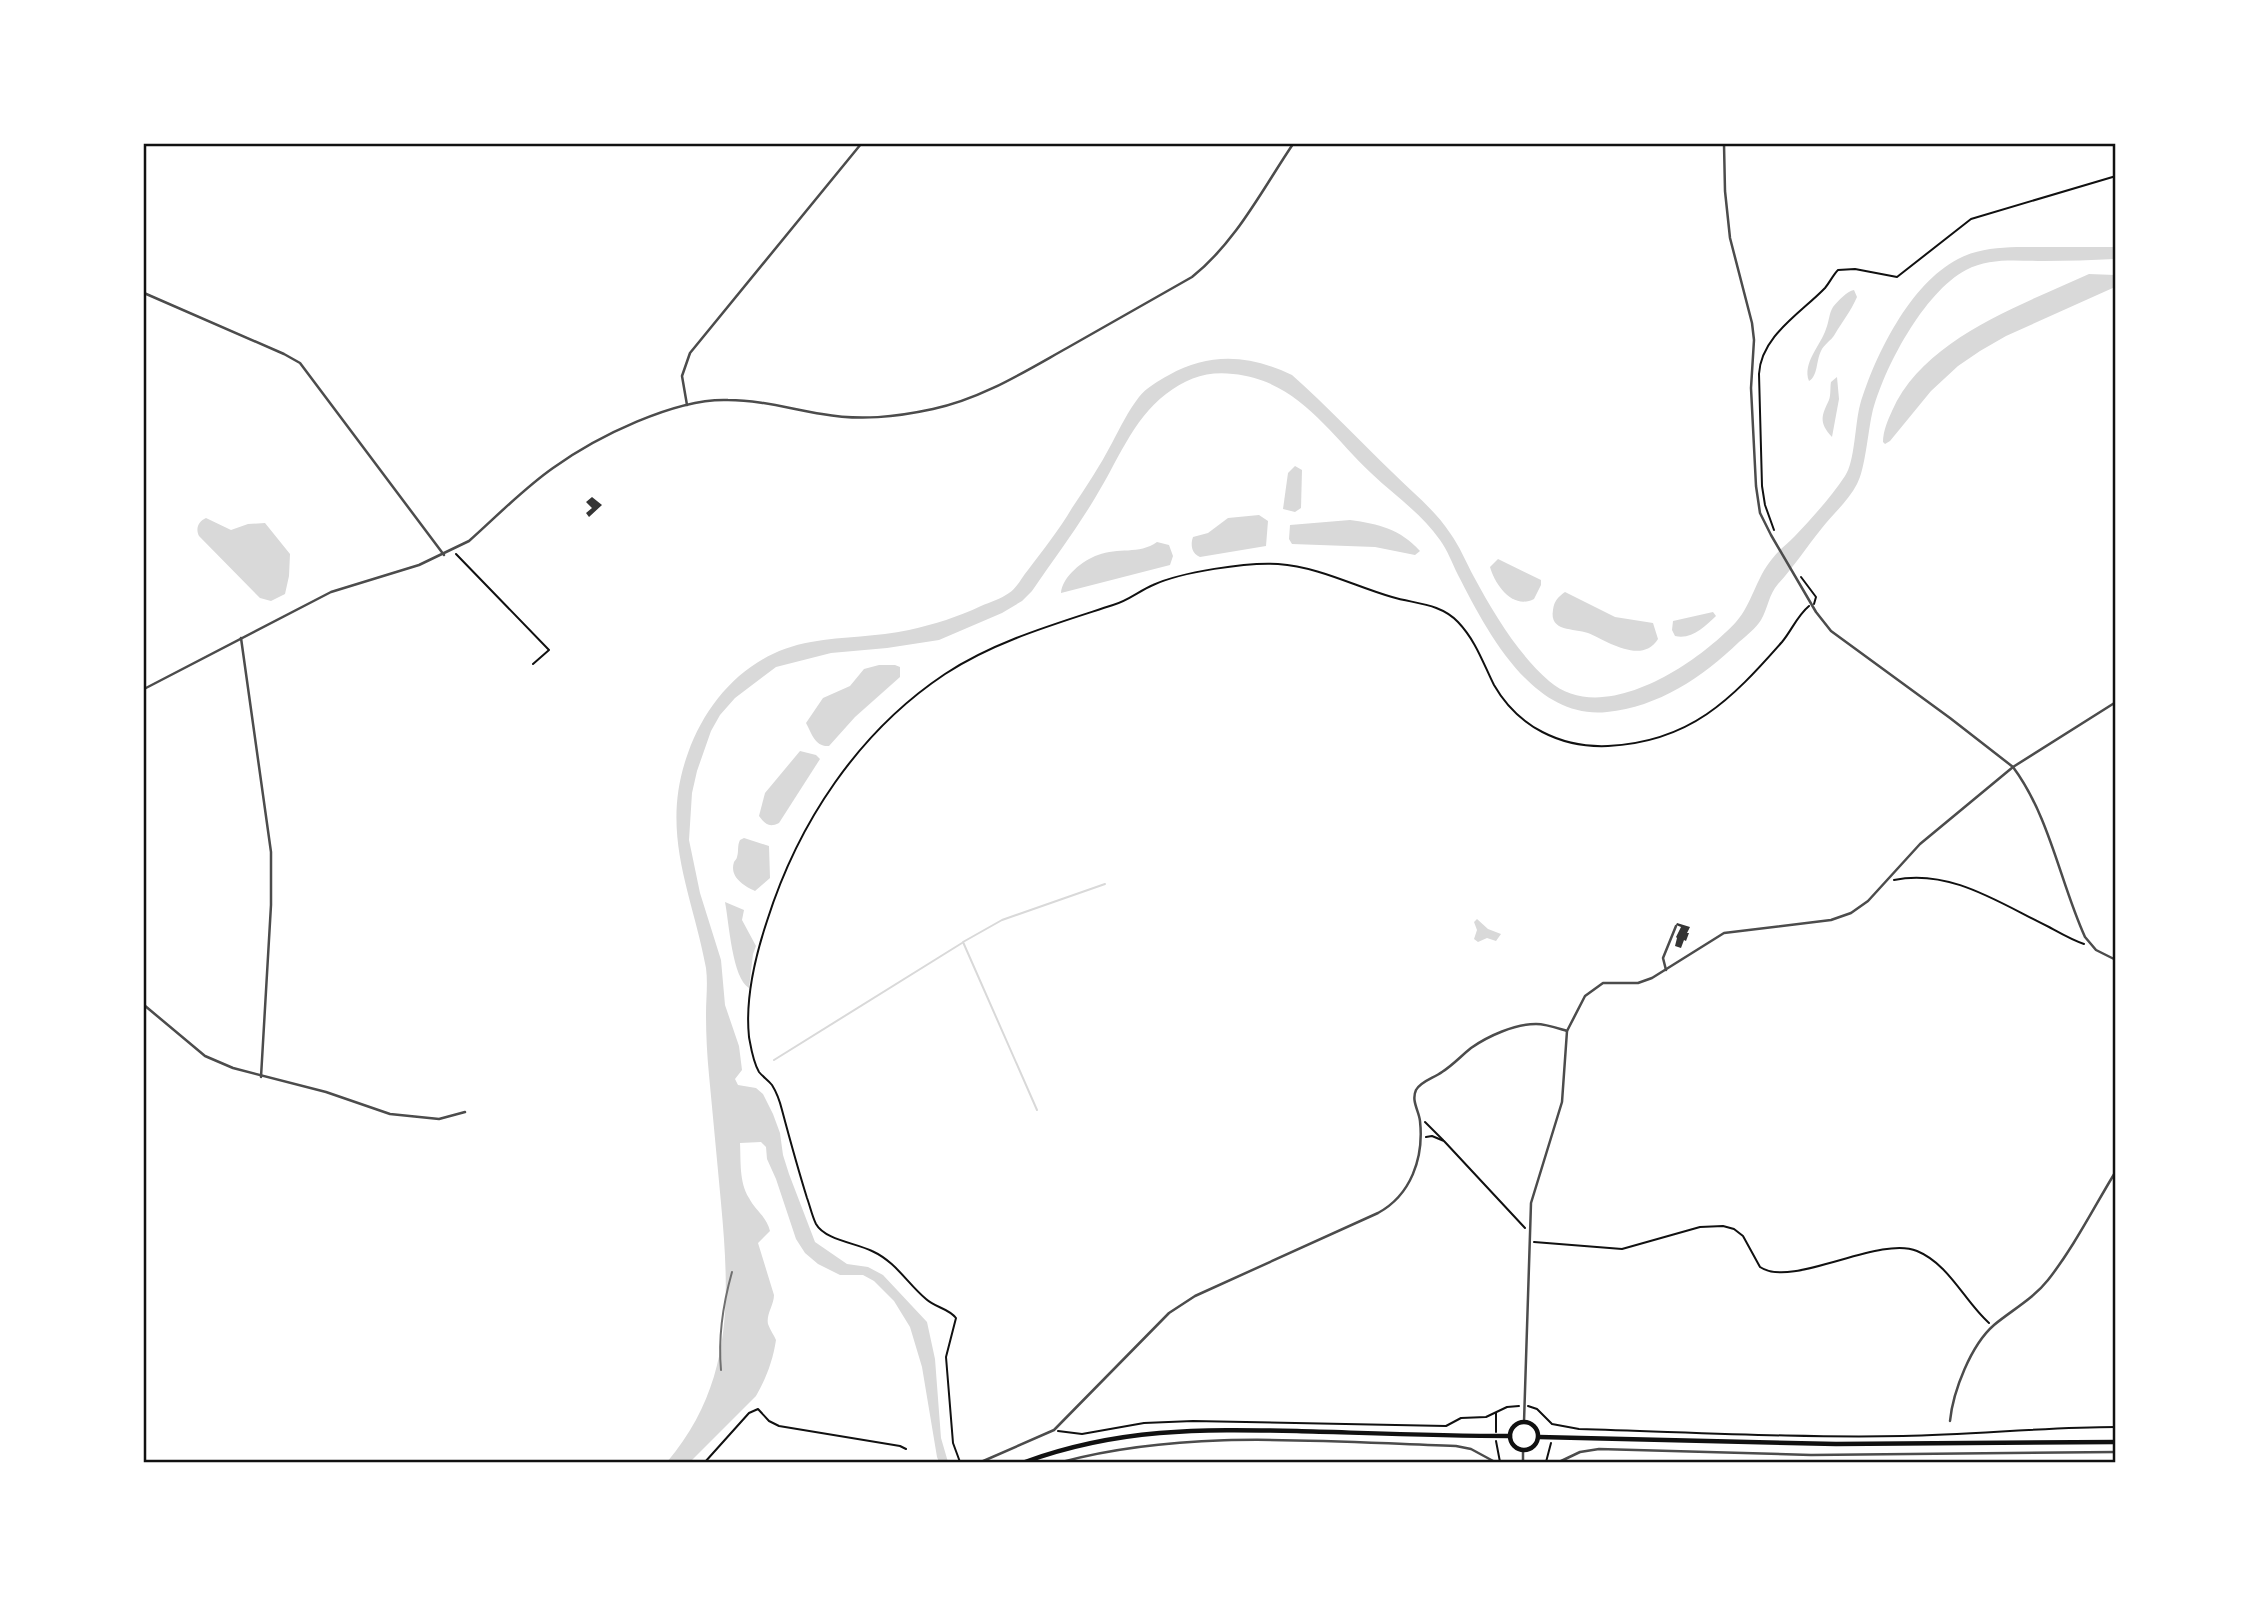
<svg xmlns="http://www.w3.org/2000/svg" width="2259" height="1606" viewBox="0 0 2259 1606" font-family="Jost,sans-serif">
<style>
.water{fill:#d9d9d9}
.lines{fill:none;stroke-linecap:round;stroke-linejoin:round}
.stream{stroke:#d9d9d9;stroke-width:2}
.building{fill:#353535}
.path{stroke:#111;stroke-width:2}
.minor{stroke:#4c4c4c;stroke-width:2.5}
.primary{stroke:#111;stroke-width:4.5}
.rail{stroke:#707070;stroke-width:2}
.neatline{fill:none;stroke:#111;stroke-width:2.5}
</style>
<rect width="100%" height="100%" fill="#fff"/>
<g class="water">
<path d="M2017 247H2115V259C2092 260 2067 261 2044 261 2018 261 1990 257 1966 270 1924 292 1883 369 1872 414 1868 432 1865 470 1857 484 1849 500 1833 514 1822 528 1807 546 1794 567 1778 584 1769 594 1768 608 1761 620 1756 628 1746 636 1739 642 1703 677 1658 707 1607 712 1532 720 1487 631 1458 575 1452 563 1448 551 1440 540 1421 513 1395 496 1371 473 1329 433 1297 380 1233 374 1207 371 1187 378 1166 394 1132 420 1117 463 1095 498 1076 530 1053 560 1032 591L1022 601 1002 613 939 640 887 648 831 653 776 667 735 698 720 715 711 731 697 771 692 793 689 840 700 893 721 960 725 1005 739 1046 742 1070 735 1079 738 1085 756 1088 763 1094 773 1114 780 1133 783 1155 789 1174 815 1242 847 1264 868 1267 883 1275 927 1322 935 1359 941 1438 948 1462H939L937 1457 922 1367 910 1327 894 1301 874 1281 863 1275H840L818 1264 805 1253 796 1239 776 1179 767 1159 766 1147 761 1142 740 1143C741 1161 739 1182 749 1198 755 1210 767 1217 770 1231L758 1243 774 1295C774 1305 766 1314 768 1324 770 1330 774 1335 776 1340 773 1360 766 1379 756 1396L690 1462H667C733 1384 730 1300 721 1203 717 1160 713 1117 709 1075 707 1054 706 1034 706 1014 706 998 708 984 706 968 692 892 659 833 688 753 708 697 751 652 811 642 844 636 877 637 909 630 935 624 958 617 981 606 990 602 1001 599 1009 593 1017 588 1022 577 1028 570 1043 550 1059 530 1072 508 1086 487 1100 466 1112 443 1120 428 1128 411 1139 397 1146 388 1158 381 1169 375 1210 352 1250 355 1292 375 1327 406 1359 440 1392 472 1412 492 1435 510 1450 533 1460 547 1466 562 1474 577 1494 614 1518 654 1549 681 1603 728 1698 663 1736 622 1752 604 1756 578 1772 559 1779 550 1787 544 1795 536 1813 517 1831 497 1845 476 1855 462 1855 423 1860 405 1875 355 1910 284 1958 259 1977 249 1996 248 2017 247Z"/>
<path d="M2089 274 2115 275V287L2006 336 1980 351 1958 366 1931 391 1890 441 1885 444 1883 442C1883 431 1888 420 1892 411 1924 338 2022 305 2089 274Z"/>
<path d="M1854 290 1857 297C1851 311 1842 322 1835 334 1831 341 1824 344 1821 351 1816 361 1818 376 1809 381 1802 363 1821 345 1826 329 1829 322 1829 313 1833 307 1838 301 1847 291 1854 290Z"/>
<path d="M1837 377 1839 399 1832 437C1818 422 1822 415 1829 400 1831 395 1830 387 1831 382Z"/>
<polygon points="1295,466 1302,470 1301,508 1295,512 1283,509 1288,473"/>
<path d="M1259 515 1268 521 1266 546 1200 557C1192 554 1190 545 1193 537L1208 533 1228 518Z"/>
<path d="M206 518 231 530 248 524 265 523 290 554 289 576 285 594 271 601 260 598 199 536C195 528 199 521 206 518Z"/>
<path d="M1350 520C1379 524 1400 529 1420 551L1415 555 1375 547 1292 544 1289 539 1290 525Z"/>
<path d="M1157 542 1169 545 1173 556 1170 565 1061 593C1062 577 1083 560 1098 555 1118 547 1139 555 1157 542Z"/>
<path d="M1498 559 1541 580V585L1534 599C1513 610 1495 585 1490 567Z"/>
<path d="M1565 592 1615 617 1653 623 1658 639C1642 665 1607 641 1588 633 1574 628 1549 632 1553 610 1554 601 1558 597 1565 592Z"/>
<path d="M1713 612 1716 616C1705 626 1692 640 1675 636L1672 630 1673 621Z"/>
<path d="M879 665H895L900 667V677L855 717 829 746C815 747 812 734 806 723L823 698 850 686 864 669Z"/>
<path d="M800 751 816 755 820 759 779 823C769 828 765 824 759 816L765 793Z"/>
<path d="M744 838 769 846 770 878 755 891C744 886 729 877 734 862 735 860 737 859 737 857 739 851 737 846 740 840Z"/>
<path d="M725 902 744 910 742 920 756 946 753 954 749 988C732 978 729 922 725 902Z"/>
<polygon points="1477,919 1488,929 1501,934 1496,941 1487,938 1478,942 1474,939 1477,930 1474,922"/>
</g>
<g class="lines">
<g class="stream">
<polyline points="774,1060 962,943"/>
<polyline points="1037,1110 963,942 1002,920 1105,884"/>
</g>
</g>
<g class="building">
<polygon points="592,497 602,505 589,517 586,513 592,508 586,502"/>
<polygon points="1677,923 1690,927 1687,933 1689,933 1686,941 1684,940 1681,948 1675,946 1677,938 1676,937 1681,927 1676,925"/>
</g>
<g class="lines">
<g class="path">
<path d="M1774 530 1765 505 1762 486 1759 374C1761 336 1801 313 1825 288 1830 282 1833 275 1838 270L1855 269 1897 277 1971 219 2116 176"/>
<polyline points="456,554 549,650 533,664"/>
<polyline points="1801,577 1816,597 1814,604"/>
<path d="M1894 880C1950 868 2001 904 2049 927 2060 933 2072 940 2084 944"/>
<polyline points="1425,1122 1443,1140"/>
<polyline points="1426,1137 1432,1136 1444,1141 1525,1228"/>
<path d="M1534 1242 1622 1249 1700 1227 1723 1226 1734 1229 1743 1236 1760 1267C1792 1289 1879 1235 1917 1251 1949 1264 1965 1302 1989 1323"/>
<path d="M1528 1406 1537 1409 1552 1424 1579 1429C1687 1432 1796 1438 1903 1436 1974 1435 2044 1427 2116 1427"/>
<polyline points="1058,1431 1082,1434 1144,1423 1193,1421 1446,1426 1461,1418 1486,1417 1507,1407 1519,1406"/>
<polyline points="1496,1432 1496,1413"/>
<polyline points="1496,1441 1500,1462"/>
<polyline points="705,1462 749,1413 758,1409 769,1421 779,1426 900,1446 906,1449"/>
<path d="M960 1462 953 1443 946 1357 956 1318C948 1308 936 1308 926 1299 907 1283 896 1262 872 1251 856 1243 825 1240 816 1224 812 1216 810 1206 807 1198 798 1169 790 1140 782 1110 780 1102 777 1093 772 1085 768 1080 763 1077 759 1072 753 1062 751 1048 749 1037 745 999 755 957 767 921 798 823 858 732 945 674 995 641 1055 624 1113 605 1128 601 1139 591 1153 585 1181 572 1247 562 1278 564 1319 567 1354 586 1392 597 1415 604 1440 603 1458 622 1476 641 1483 663 1494 685 1518 727 1561 748 1608 746 1690 742 1731 700 1782 642 1792 630 1797 616 1809 606"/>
<polyline points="1546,1462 1551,1443"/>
</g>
<g class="minor">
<polyline points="144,293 284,354 300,363 444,555"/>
<polyline points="687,405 682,376 690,353 861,144"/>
<polyline points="241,638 271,852 271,905 261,1077"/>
<path d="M144 689 331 592 419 565 469 541C496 517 523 489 553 468 596 437 675 398 728 400 760 400 791 409 822 414 860 421 896 417 933 409 981 399 1024 372 1067 348 1109 324 1150 301 1192 277 1236 242 1262 190 1293 144"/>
<path d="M2116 702 2013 767C2050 817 2060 882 2085 937L2096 950 2116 960"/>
<polyline points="1666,970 1663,958 1676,926"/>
<polyline points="144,1005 205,1056 233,1068 326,1092 390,1114 439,1119 465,1112"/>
<path d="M1950 1421C1953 1391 1971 1345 1994 1325 2012 1310 2033 1299 2048 1280 2074 1247 2094 1207 2116 1171"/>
<polyline points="1524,1422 1531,1203 1562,1102 1567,1031 1585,996 1603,983 1638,983 1652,978 1724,933 1831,920 1851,913 1868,901 1920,844 2013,767 1950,718 1831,631 1816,612 1771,535 1760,513 1756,486 1751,388 1754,340 1752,323 1730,238 1725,191 1724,144"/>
<path d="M981 1462 1054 1430 1169 1313 1195 1296 1378 1213C1411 1195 1424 1158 1420 1121 1419 1111 1411 1101 1416 1090 1421 1081 1434 1078 1442 1072 1453 1065 1461 1056 1471 1048 1488 1036 1515 1024 1536 1024 1546 1024 1557 1028 1567 1031"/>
<path d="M1062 1462C1190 1428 1325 1442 1456 1446L1471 1449 1495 1462"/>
<polyline points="1523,1462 1523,1451"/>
<polyline points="1559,1462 1580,1452 1599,1449 1811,1455 2116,1452"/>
</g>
<g class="primary">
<circle cx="1524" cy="1436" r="14"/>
<polyline points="1539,1437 1836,1444 2116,1442"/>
<path d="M1025 1462C1118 1428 1200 1429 1297 1431 1368 1433 1439 1436 1510 1436"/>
</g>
<path class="rail" d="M721 1370C718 1337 723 1304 732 1272"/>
</g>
<rect width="2259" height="1606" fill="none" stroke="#ffffff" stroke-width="290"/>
<rect x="145" y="145" width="1969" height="1316" class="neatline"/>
</svg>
